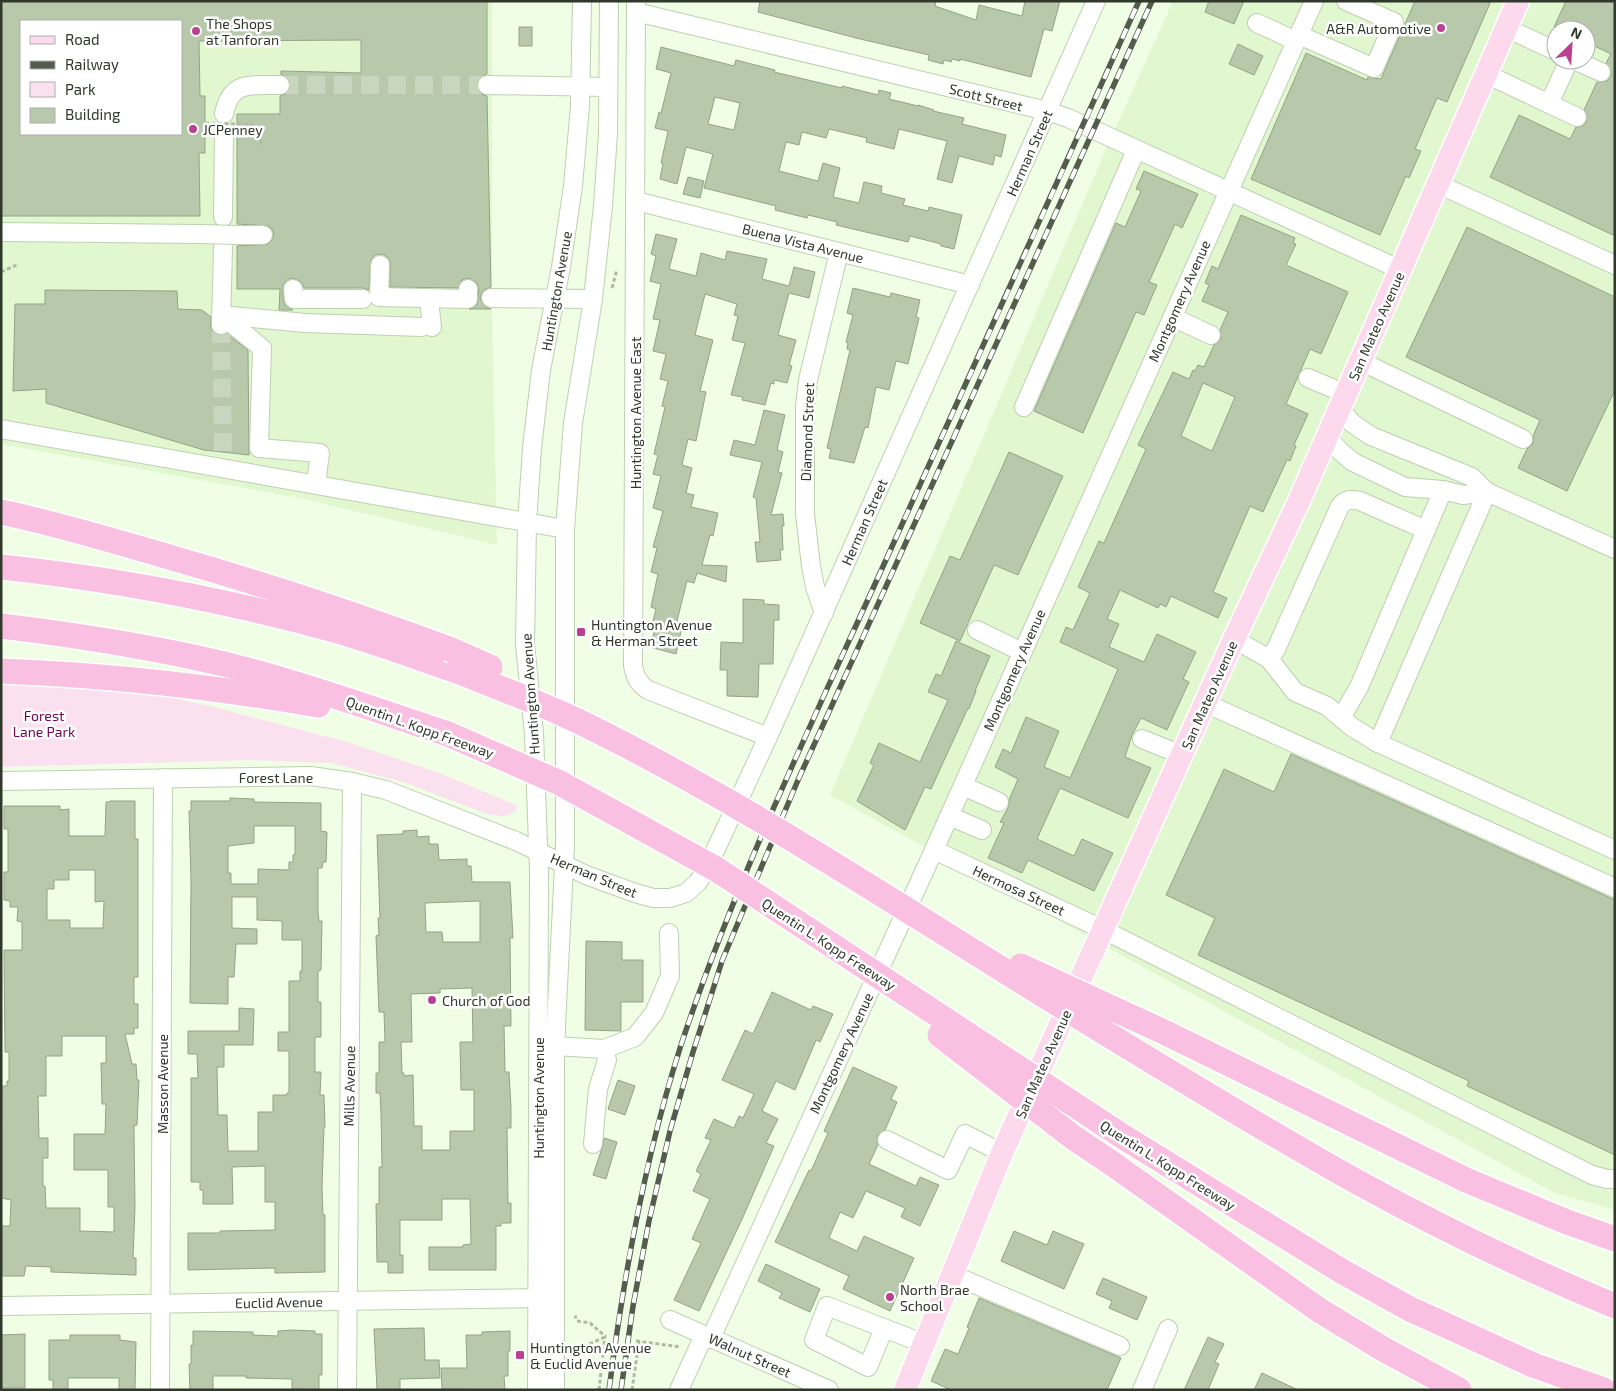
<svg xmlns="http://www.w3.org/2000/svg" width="1616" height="1391" viewBox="0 0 1616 1391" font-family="'Exo 2',sans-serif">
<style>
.built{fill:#e0f7cf;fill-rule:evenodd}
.green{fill:#fbe1f0}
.building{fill:#b7c9aa;stroke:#92a485;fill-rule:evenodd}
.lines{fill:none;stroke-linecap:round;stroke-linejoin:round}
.minor-tunnel{stroke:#c9d6bf;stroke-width:18;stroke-dasharray:18 9;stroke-linecap:butt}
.minor-casing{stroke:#bed0b1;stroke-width:20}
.major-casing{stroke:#fff;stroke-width:25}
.highway-casing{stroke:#fff;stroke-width:28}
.path{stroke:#aebba5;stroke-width:3;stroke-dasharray:4 2.5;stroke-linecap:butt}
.minor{stroke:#fff;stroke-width:18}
.major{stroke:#fcd9ed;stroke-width:22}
.highway{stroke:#fac0e1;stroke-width:25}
.rail-casing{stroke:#535c4d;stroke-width:5.5}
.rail{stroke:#fff;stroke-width:4;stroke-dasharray:11;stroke-linecap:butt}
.minor-bridge-casing{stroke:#bed0b1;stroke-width:20;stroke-linecap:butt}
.highway-bridge-casing{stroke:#fff;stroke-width:28;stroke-linecap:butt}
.path-bridge{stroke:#aebba5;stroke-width:3;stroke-dasharray:4 2.5;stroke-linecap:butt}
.minor-bridge{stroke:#fff;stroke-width:18}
.highway-bridge{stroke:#fac0e1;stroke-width:25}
.poi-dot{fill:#bb4092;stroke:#fff;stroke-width:2}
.labels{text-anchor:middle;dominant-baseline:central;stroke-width:5;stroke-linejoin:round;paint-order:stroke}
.poi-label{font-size:14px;fill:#30372b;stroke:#fff;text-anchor:start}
.street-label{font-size:14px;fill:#30372b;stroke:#fff}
.park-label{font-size:14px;fill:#6e0452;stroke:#fff}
</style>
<rect width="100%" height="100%" fill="#effee4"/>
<g class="built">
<path d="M1 1H492V316L497 545 300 498 1 444ZM21 21H181V134H21Z"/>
<path d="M1173 1H1615V1210L1555 1193 830 795 1104 154ZM1556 30H1586V60H1556Z"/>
</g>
<path class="green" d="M1 680 131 689 210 706 344 741 439 773 518 806C512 819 500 816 487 814L406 783 332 763 249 760 1 767Z"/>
<g class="building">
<path d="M1 1H487V74L478 79 476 85 481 94 487 96 491 287 486 289 482 292 480 298 485 307 491 309H469L474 308 477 304 479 289 477 283 468 278 462 280 458 288 390 287V260L386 256 381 254 375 255 371 260 369 290 363 288H304L302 283 298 280 292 278 287 280 283 285V300L285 305 293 310H279L280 289H237V246L268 244 272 240 274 235 272 229 268 226 237 224V114H280V96L286 94 291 85 289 79 281 75V71L361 73V40L199 41 200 96H205V153H199L200 216H1ZM21 21H181V134H21Z"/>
<polygon points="760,1 936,1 935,6 976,20 979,5 1022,16 1025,1 1060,1 1052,31 1044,29 1031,77 960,59 960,61 952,59 951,62 944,60 943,64 928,60 929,55 856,38 758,12"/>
<polygon points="1209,1 1244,1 1234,24 1205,12"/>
<polygon points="1415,1 1491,1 1447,102 1437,98 1415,149 1421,151 1409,178 1406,176 1380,235 1251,179 1306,53 1367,80 1368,77 1381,79"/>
<polygon points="1566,1 1615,1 1615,236 1490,177 1519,115 1570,139 1576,127 1583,126 1586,122 1587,116 1584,110 1597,82 1607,81 1611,76 1611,70 1606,63 1611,54 1586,42 1586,30 1561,30 1554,27"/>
<rect x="519" y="27" width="13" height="19"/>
<polygon points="1238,44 1263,56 1254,75 1229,64"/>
<path d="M661 47 734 66 736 60 775 70 774 72 842 88V86L878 95 879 90 891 93 889 99 918 106V105L934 110 933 111 964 118 962 124 1006 135 1001 157 995 155 993 165 959 156 952 183 937 179 947 141 899 129 894 149 866 142 867 138 829 129 826 138 802 132 799 145 786 142 779 171 818 181 823 163 840 168 833 197 859 203 864 182 882 186 881 193 905 199 903 205 928 211 929 207 962 215 954 249 941 246V244L910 236 908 242 836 225 837 222 808 215 807 218 775 210 776 206 704 188 713 154 686 147 677 184 660 179 663 163H661L668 131 655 128 659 112 661 113 671 73 656 69ZM715 97 740 103 734 130 708 124Z"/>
<polygon points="1144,171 1198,194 1182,228 1175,224 1149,282 1157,285 1144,315 1136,312 1083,433 1034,411 1116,223 1125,227 1141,191 1136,189"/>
<polygon points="688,177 704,181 700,198 683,194"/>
<path d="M1241 215 1295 238 1293 243 1296 244 1286 265 1348 292 1321 354 1310 349 1286 404 1308 414 1294 445 1296 446 1290 461 1287 460 1263 512 1250 506 1213 592 1227 598 1218 618 1171 596 1166 607 1160 604 1158 608 1120 590 1107 619 1119 624 1109 647 1144 662 1157 634 1196 652 1183 679 1189 682 1167 730 1141 718 1132 735 1125 757 1151 768 1128 818 1060 788 1037 839 1074 856 1082 839 1113 853 1094 891 1028 860 1022 873 988 858 1004 823 1000 822 1009 806V800L1018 779 995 767 1003 749 1011 753 1026 717 1059 731 1044 767 1070 778 1102 706 1118 669 1060 642 1066 627 1073 630 1090 593 1078 587 1099 541 1104 543 1146 449 1138 445 1173 372 1189 379 1193 370 1195 371 1198 365 1204 367 1214 345 1221 339 1220 330 1228 312 1202 301 1209 285 1205 283 1212 266 1218 269ZM1203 383 1235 397 1212 451 1181 436Z"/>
<polygon points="1467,227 1615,297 1615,390 1567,491 1518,468 1527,449 1533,443 1533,436 1540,420 1406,357"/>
<polygon points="656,234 677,239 669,269 696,276 701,253 725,260 727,251 767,259 762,279 789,286 794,267 815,272 809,298 789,293 778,335 796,340 789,365 792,366 787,383 774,380 774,384 771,383 765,405 742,400 743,397 731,395 745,343 732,340 738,316 734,315 737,304 705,294 695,335 713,340 700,391 706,392 696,441 688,439 682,465 692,468 686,493 694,495 691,507 718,513 713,536 710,535 702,565 727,566 726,582 697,573 694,583 687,581 677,621 683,622 676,654 650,647 655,629 651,629 656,609 651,607 658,574 651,572 657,548 653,547 663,511 653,508 661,476 653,474 658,455 654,454 665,407 662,406 668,381 660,379 666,354 653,351 660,320 653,319 661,284 650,281 656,256 651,254"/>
<polygon points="853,288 890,297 891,293 920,300 916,317 919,318 908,364 896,361 889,390 876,387 868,428 865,427 854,463 829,458 831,449 827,448 850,350 847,349 848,343 846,342 853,315 847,313"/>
<polygon points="45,290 177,291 178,309 202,310 211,317 211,330 215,334 221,336 227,334 248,350 249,455 204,450 46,403 46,389 13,391 15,304 45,304"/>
<polygon points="764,410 785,415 777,450 783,452 778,472 782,473 771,515 783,514 784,526 782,526 783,550 780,550 781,560 757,562 755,542 760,542 756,498 753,497 762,462 730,455 734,440 755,445"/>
<polygon points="1009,452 1063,476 1018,575 994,565 960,641 920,623 950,556 960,560"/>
<polygon points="743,599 764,600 764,604 779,605 779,620 774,620 773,664 759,664 758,697 727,696 727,670 720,670 721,642 743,643"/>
<polygon points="956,641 990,656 975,691 976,691 969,709 968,708 931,789 925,787 905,830 857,801 874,765 870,763 879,743 920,762 948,700 928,692 936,674 941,676"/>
<polygon points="1291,754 1615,900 1615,1155 1467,1086 1469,1081 1198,955 1215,918 1166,895 1224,769 1274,792"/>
<path d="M230 798 254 799V802L321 803V831L327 832 326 862H323L322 868H318V912L319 921H322L321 970 318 971V1002H321V1037H315V1072H321L320 1095H324L325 1127H324L322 1187 323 1215H325V1272L275 1273V1268L188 1270V1233H220V1231L275 1230V1202H265V1166L232 1167 233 1204H203V1190H200V1182H191V1078H198L197 1054H188V1031H239V1008L254 1009 253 1045H224V1067H217L218 1115H227L228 1151H258V1112H273V1095H287V1093H289V1051H278V1032H289V981H300V971H302V940H282V921L257 920V897H232V928L257 929V944H236L234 977H228V1004L190 1003 191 880 189 811H191V801H230ZM254 826H295V855H293V862H289V870L258 869V884H231V873H228V846L254 843Z"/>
<path d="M110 801H135V839H138V977H134V1004H138V1028H134V1034H125L132 1064H136L137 1080H139L137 1125 134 1126V1133L135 1207 133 1258H136V1275L51 1272V1267L26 1266 24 1276H1V1226H10L11 1200 1 1198 2 1086H7V1081H9V1052H5L4 950H22V922L17 921 18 907H10V901L4 900V872H8V829H4V806H60V810L69 809V836H105L106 802H109ZM69 870H95V902L104 901 103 928H70V920H47V889H54V880H69ZM62 1036H106V1063H101L102 1104H106L105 1134H74V1170H108V1207H114V1232L80 1231V1208H46L45 1186H43V1158H48V1138H39L38 1096H46V1056H62Z"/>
<path d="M417 830V837L429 836V844H438L439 860 467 859V866H471L472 882H510L513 938H510L511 1026H504L505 1072H509L511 1108V1128H507L508 1203H511V1223H501V1226H496V1270H429V1247H463V1245L471 1244 470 1199H442V1220H400V1255H403V1273H388V1262H377L376 1204H379V1167H382L381 1114 380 1093H376V1073H379V1042H385L384 1012H379L376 936 379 935 378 918H380L377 835 403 834V831ZM480 901V942H443L442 932H426L425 903ZM472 988 473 1042H460L461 1090H474V1131H450V1150H422V1126H414L413 1075 404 1076V1073H402L401 1042H412L411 994 440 993V989Z"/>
<polygon points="586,941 622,942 622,960 643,960 643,1002 621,1002 621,1031 585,1030"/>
<polygon points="772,992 811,1010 813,1006 833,1014 820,1042 816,1040 795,1090 776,1081 762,1111 778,1119 766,1143 774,1146 743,1217 699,1311 674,1300 701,1243 692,1239 710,1199 693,1191 701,1174 696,1171 711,1140 705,1138 714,1119 734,1128 739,1116 743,1118 754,1094 722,1080 745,1030 753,1034"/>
<polygon points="853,1067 897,1087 891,1099 897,1102 885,1130 877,1136 878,1145 869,1164 916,1186 920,1177 939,1185 920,1226 901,1217 905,1208 866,1191 853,1218 840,1212 829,1238 857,1251 864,1236 914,1258 890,1311 843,1289 849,1276 775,1242 809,1170 811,1171 828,1133 824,1131"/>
<polygon points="618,1080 635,1086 625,1115 608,1109"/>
<polygon points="604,1138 617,1142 606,1179 593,1175 603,1145"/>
<polygon points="1014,1231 1047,1245 1053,1231 1084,1244 1064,1289 1001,1261"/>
<polygon points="766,1264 820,1289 810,1312 779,1298 782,1293 758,1281"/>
<polygon points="1103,1278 1147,1297 1137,1320 1109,1308 1112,1301 1096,1294"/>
<polygon points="979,1298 1121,1358 1107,1390 951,1390 931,1381 945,1349 958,1354 969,1328 967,1327"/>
<polygon points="424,1328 425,1360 439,1360 440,1378 400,1379 400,1390 377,1390 374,1329"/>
<polygon points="292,1330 315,1331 315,1334 322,1334 322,1375 319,1375 319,1390 292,1389 292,1379 246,1378 246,1376 213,1376 213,1390 190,1390 189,1364 191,1364 191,1345 193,1346 193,1331 253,1332 253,1335 278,1336 278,1331"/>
<polygon points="510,1331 510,1351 508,1351 508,1376 504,1376 505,1390 442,1389 441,1368 467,1368 466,1335 482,1335 482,1332"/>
<polygon points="25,1334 25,1388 1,1388 1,1335"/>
<polygon points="70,1335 120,1335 120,1340 136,1342 135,1390 119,1390 119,1378 68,1378 68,1390 53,1390 53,1380 49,1380 49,1340 70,1340"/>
<polygon points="1208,1337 1224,1344 1215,1362 1219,1364 1208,1390 1184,1390"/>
<polygon points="1262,1373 1298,1390 1254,1390"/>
</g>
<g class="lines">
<g class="minor-tunnel">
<polyline points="280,85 487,85"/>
<polyline points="221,325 223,452"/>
</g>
<defs>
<g id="minor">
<path d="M636 1 633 665C635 677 638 683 648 690L768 737"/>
<polyline points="636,12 1047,111 1068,118 1401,270"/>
<polyline points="1257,23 1296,41"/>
<polyline points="1506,28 1556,51"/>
<polyline points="1299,35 1374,68 1394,22 1346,1"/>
<polyline points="1574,60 1601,72"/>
<polyline points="1486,74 1577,117"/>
<polyline points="487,85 608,87"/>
<polyline points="1549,104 1569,60"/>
<path d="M224 114C231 79 251 86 280 85"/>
<polyline points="1438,184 1615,265"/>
<polyline points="636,201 970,285"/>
<polyline points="223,217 224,134"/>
<polyline points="1,232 201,234"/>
<polyline points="237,235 263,235"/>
<polyline points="380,265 379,297 468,299 468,289"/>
<polyline points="293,289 294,299 363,299"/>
<polyline points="491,298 593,299"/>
<polyline points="430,309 432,327"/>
<polyline points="221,315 262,348 259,448 320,453 316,484"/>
<polyline points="221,315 305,323 422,327"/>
<polyline points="1172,317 1211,335"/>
<polyline points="221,325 223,247"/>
<polyline points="1360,361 1523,439"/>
<polyline points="1308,378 1346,394"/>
<polyline points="1024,407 1136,150"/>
<polyline points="1340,408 1352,423 1371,436 1472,477 1487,492 1615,549"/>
<polyline points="1,429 565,529"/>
<polyline points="1327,437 1341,452 1353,462 1405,487 1443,490 1463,495 1487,492"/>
<polyline points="824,613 815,587 811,566 805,514 805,406 808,380 839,252"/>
<polyline points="977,630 1022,652"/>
<polyline points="1234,639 1269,659 1295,692 1327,706 1352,727 1378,743 1615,850"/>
<path d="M1269 659 1276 649 1340 506C1346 499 1351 499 1360 501L1426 530"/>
<polyline points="1205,703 1615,888"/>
<polyline points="1341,718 1359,687 1443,490"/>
<polyline points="1142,739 1182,755"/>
<polyline points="1378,743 1487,492"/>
<polyline points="1,781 311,776 352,782 386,790 516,841 586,875 635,893 653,898 670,898 686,893 698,882 707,868 768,737 1096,1"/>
<polyline points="963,786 999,802"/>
<polyline points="949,816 982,830"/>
<polyline points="934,850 1104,930 1592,1175 1607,1179 1615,1179"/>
<polyline points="555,1046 604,1049 607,1060 598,1089 593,1144"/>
<polyline points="604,1049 635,1037 654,1013 670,976 669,933"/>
<polyline points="887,1140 948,1170 965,1134 1002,1153"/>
<polyline points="953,1275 1120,1346"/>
<polyline points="1,1306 548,1298"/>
<polyline points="670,1320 829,1390"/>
<polyline points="884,1328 868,1367 814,1340 827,1306 925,1344"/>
<polyline points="711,1338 934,850 1314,1"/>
<polyline points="160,1390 163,778"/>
<polyline points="347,1390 352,782"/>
<polyline points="537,1390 539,871 534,734 525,644 527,523 532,448 541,370 561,267 573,186 580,106 582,1"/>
<polyline points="555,1390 555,1046 565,846 565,529 573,423 593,299 603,206 608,134 609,1"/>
<polyline points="679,1390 701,1342 711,1338"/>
<polyline points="1142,1390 1168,1329"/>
</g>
<polyline id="major" points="905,1390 1002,1153 1234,639 1299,501 1518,1"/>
<g id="highway">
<path d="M1 512C58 524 114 541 169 557 264 584 357 615 449 649"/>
<path d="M1 567C114 579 225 600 334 630 376 642 416 657 457 671"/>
<path d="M1 626C84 636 167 649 248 670 316 688 382 712 448 734"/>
<path d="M1 671C108 675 214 687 318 705"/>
<polyline points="1166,1033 1466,1180 1567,1222 1615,1239"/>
<path d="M1158 1065C1225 1105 1292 1146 1361 1184 1443 1229 1528 1270 1615 1306"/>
<polyline points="1122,1136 1343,1272 1410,1309 1533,1365 1604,1390"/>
<polyline points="1107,1160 1319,1310 1383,1349 1459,1390"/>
</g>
</defs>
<use href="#minor" class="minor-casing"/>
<use href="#major" class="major-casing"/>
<use href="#highway" class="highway-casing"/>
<g class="path">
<polyline points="237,124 252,124 263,146"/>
<polyline points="1,272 19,264"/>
<polyline points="612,288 617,269"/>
<polyline points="574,1317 577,1317"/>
<polyline points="577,1321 590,1323 606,1337"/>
<polyline points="636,1341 681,1347"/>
<polyline points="577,1348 587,1345 605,1337"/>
<polyline points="599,1390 605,1336"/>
<polyline points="632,1390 639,1341"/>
</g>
<use href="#minor" class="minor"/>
<use href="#major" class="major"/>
<use href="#highway" class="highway"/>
<defs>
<g id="rail">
<path d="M609 1390C624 1273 645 1157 681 1045 736 879 813 721 885 562 970 375 1055 188 1139 1"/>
<polyline points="621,1390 633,1306 649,1221 670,1131 693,1052 722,961 798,780 1152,1"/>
</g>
</defs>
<use href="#rail" class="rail-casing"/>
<use href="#rail" class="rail"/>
<defs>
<polyline id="minor-bridge" points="201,234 237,235"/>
<g id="highway-bridge">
<polyline points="449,649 490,667"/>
<path d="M457 671C500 688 543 704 584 724 704 783 818 854 931 925 1006 972 1082 1019 1158 1065"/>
<polyline points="448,734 560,783 716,869 1122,1136"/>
<polyline points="1021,966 1166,1033"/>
<polyline points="940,1035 1074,1138 1107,1160"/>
</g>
</defs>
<use href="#minor-bridge" class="minor-bridge-casing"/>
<use href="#highway-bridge" class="highway-bridge-casing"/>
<polyline class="path-bridge" points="205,123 237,124"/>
<use href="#minor-bridge" class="minor-bridge"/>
<use href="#highway-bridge" class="highway-bridge"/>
</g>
<g class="poi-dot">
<circle cx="1441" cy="28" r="5"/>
<circle cx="196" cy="31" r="5"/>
<circle cx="193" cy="129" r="5"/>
<rect x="576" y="627" width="10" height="10" rx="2.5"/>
<circle cx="432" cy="1000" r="5"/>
<circle cx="890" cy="1297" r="5"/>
<rect x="515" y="1350" width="10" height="10" rx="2.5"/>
</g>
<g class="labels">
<g class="poi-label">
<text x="206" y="23">The Shops<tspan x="206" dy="16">at Tanforan</tspan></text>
<text x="1431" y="28" text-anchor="end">A&amp;R Automotive</text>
<text x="203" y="129">JCPenney</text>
<text x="591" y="624">Huntington Avenue<tspan x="591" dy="16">&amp; Herman Street</tspan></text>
<text x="442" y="1000">Church of God</text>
<text x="900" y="1289">North Brae<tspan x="900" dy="16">School</tspan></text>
<text x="530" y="1347">Huntington Avenue<tspan x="530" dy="16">&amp; Euclid Avenue</tspan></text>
</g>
<g class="street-label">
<text transform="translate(986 97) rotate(14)">Scott Street</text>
<text transform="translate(1029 153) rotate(-66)">Herman Street</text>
<text transform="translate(803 243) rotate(14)">Buena Vista Avenue</text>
<text transform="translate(556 291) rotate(-80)">Huntington Avenue</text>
<text transform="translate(1179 301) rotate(-66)">Montgomery Avenue</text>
<text transform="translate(1376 326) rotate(-66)">San Mateo Avenue</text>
<text transform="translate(635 413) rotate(-90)">Huntington Avenue East</text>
<text transform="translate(807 432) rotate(-88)">Diamond Street</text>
<text transform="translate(864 522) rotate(-66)">Herman Street</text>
<text transform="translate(1014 670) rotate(-66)">Montgomery Avenue</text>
<text transform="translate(530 694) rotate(-94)">Huntington Avenue</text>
<text transform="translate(1209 695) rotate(-66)">San Mateo Avenue</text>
<text transform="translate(420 727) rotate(20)">Quentin L. Kopp Freeway</text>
<text x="276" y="777">Forest Lane</text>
<text transform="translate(594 875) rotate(23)">Herman Street</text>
<text transform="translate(1019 890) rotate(25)">Hermosa Street</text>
<text transform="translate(829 944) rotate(33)">Quentin L. Kopp Freeway</text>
<text transform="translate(841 1053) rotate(-65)">Montgomery Avenue</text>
<text transform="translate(1043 1064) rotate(-66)">San Mateo Avenue</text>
<text transform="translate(162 1084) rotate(-90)">Masson Avenue</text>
<text transform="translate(349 1086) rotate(-89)">Mills Avenue</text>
<text transform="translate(538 1098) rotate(-90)">Huntington Avenue</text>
<text transform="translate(1168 1165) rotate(32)">Quentin L. Kopp Freeway</text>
<text transform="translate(279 1302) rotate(-1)">Euclid Avenue</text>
<text transform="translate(750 1355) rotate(24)">Walnut Street</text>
</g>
<g class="park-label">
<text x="44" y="715">Forest<tspan x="44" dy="16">Lane Park</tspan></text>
</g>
</g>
<rect width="1616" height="1391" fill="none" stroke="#30372b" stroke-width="5"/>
<rect x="20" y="20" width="162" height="115" fill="#ffffff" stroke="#acafaa"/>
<rect x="30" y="36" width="25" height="8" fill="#fcd9ed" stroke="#acafaa"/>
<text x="65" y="45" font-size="15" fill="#30372b">Road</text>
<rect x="30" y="61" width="25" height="8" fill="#535c4d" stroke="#acafaa"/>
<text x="65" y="70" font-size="15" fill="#30372b">Railway</text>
<rect x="30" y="82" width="25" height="15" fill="#fbe1f0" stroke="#acafaa"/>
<text x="65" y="95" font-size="15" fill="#30372b">Park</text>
<rect x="30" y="108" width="25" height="15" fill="#b7c9aa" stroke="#acafaa"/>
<text x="65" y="120" font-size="15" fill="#30372b">Building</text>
<g transform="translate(1571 45) rotate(25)"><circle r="24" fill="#ffffff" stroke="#acafaa"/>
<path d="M0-4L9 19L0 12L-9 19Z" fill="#bb4092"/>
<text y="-8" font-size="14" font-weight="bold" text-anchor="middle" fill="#30372b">N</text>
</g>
</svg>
